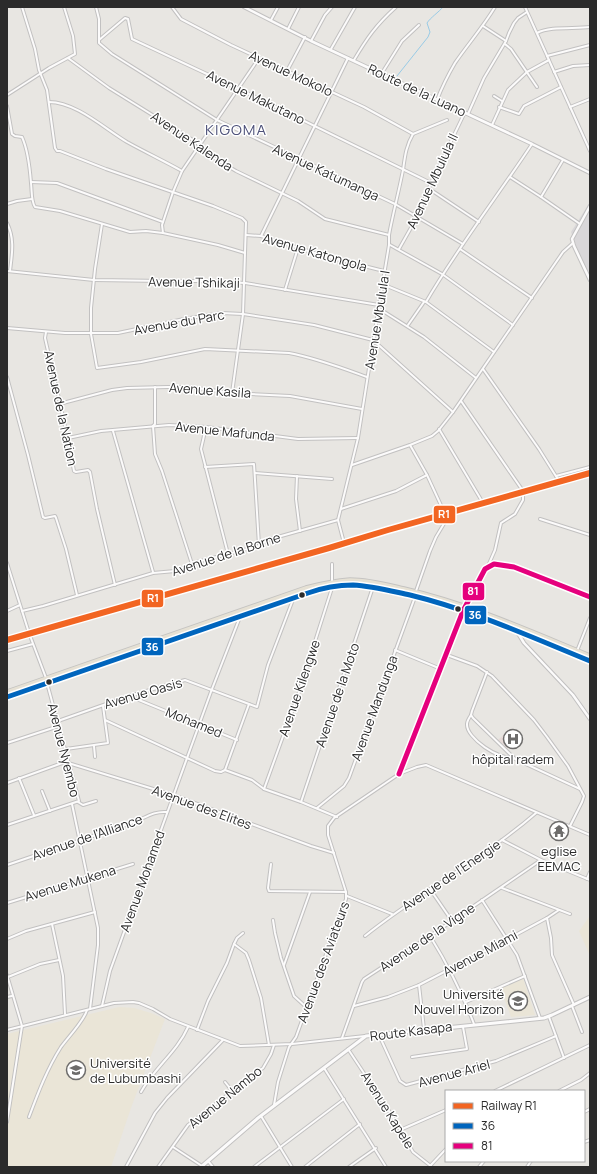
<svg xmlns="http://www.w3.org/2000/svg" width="597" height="1174" viewBox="0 0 597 1174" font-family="Manrope,sans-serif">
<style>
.industrial{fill:#d9d7d9}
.education{fill:#eae5d7}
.medical{fill:#e6dad7}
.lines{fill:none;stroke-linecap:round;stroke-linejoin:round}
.stream{stroke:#99cbe6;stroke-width:1}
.minor-casing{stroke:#c2c1c1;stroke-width:4}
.tertiary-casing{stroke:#c2c1c1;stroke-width:4.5}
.secondary-casing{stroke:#c2c1c1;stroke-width:5}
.trunk-casing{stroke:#c5c4c2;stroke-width:5.5}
.minor{stroke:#fcfbfb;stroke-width:2}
.tertiary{stroke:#fcfbfb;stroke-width:2.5}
.secondary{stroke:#fcfbfb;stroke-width:3}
.trunk{stroke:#e6e1d4;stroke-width:3.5}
.bus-1-casing{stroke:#fff;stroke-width:8}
.bus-2-casing{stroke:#fff;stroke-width:8}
.bus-1{stroke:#0065bd;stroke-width:5}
.bus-2{stroke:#e5007d;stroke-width:5}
.rail-1-casing{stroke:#fff;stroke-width:9}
.rail-1{stroke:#f26522;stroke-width:6}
.bus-dot{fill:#2b2b2b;stroke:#fff;stroke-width:1.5}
.labels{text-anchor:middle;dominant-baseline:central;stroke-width:3;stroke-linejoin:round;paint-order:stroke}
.street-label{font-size:13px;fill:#2b2b2b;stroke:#fff}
.poi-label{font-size:13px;fill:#2b2b2b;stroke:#fff}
.quarter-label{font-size:15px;letter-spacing:1px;fill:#4d5179;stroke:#fff}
.line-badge{stroke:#fff;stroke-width:1.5}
.badge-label{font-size:11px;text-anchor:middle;font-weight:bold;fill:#fff}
</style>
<rect width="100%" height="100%" fill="#e8e6e2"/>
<polygon class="industrial" points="590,202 590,282 571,232"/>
<g class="education">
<polygon points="589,917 590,917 590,956 579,931"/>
<polygon points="523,978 535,1015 511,1017 500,988"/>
<polygon points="119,1007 134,1008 151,1013 165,1019 132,1105 111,1167 7,1167 7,1034"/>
</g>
<polygon class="medical" points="510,729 519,738 507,749 498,740"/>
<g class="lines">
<path class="stream" d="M397 76 428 37 430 32 427 23C430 18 439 12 443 7"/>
<defs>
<g id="minor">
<polyline points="22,7 35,49 39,70 47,90 55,148 57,151 60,151 106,169 213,206 242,218 246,222 243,314 232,393"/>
<polyline points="96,7 99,19 99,43 112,54 217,120 395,204 463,244"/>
<polyline points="172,7 181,19 231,45 364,107 413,134"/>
<polyline points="525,7 590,151"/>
<polyline points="271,20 278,7"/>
<polyline points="483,26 506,41"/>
<polyline points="288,29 299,7"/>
<path d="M537 33C550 26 574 29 590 27"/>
<polyline points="99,40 125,18 128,19 132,39 239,89 431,183"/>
<polyline points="311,41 325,15 332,7"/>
<polyline points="505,44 511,49 537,87"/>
<polyline points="331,49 355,7"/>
<polyline points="547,56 590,45"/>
<polyline points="68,58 109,88 196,142 209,155 236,171 298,201 325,219 389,235"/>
<path d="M354 60C367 38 376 25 396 7"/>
<polyline points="287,71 305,37"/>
<polyline points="554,72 573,66 590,65"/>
<polyline points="382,73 402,41 419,25"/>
<polyline points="7,95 49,68 75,54 73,36 64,7"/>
<polyline points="494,96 502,101"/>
<path d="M437 100C442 87 448 75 455 63 468 44 483 27 495 7"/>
<path d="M49 102C76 102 105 129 127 142 145 152 164 161 182 171"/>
<path d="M7 106 12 134 15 136 22 137C27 148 30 170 31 183 32 191 31 201 35 207L60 211 130 232 146 231 163 233 218 245 245 253"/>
<polyline points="499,107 519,114 524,106 561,87"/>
<polyline points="570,107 590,99"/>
<polyline points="468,114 484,78 506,41 509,33 514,23 518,18 527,12"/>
<polyline points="492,125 508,90 527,72 549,60"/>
<polyline points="510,177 541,197 580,224"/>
<polyline points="31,182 57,183 163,222"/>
<polyline points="428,188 479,222"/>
<polyline points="541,197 563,160"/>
<polyline points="7,204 17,201 32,199"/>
<path d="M7 223C15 239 12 254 10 271"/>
<path d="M102 224 95 269 91 308V334L97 368 141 362 205 349 289 353C316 358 342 368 367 377"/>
<polyline points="163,233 162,225 173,192 182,171 259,58"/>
<polyline points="246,235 261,236 324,256 384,271"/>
<polyline points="261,236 348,58"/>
<polyline points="390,245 442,274 513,325"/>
<polyline points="399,249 417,217 431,183 465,112"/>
<polyline points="460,249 532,298"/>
<polyline points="7,271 94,280 165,281 208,281 245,283 379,305"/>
<polyline points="382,284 426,302 494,352"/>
<polyline points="285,290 298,248"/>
<path d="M426 302C458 247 497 197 532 144"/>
<polyline points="378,308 424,337 476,378"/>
<polyline points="408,325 424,302"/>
<polyline points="7,328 65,333 118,333 184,319 222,313 243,314 314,325 373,340 453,412"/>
<path d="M46 332 45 338C55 382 66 426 74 471L76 472 88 470 90 472 97 509 115 585"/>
<polyline points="483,369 539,449 559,481"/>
<polyline points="7,377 28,455 43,517 45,518 55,516 56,518 66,549 77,595"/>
<polyline points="155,387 155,424 153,426 155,454 162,471 192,564"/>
<polyline points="461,401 523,491 523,500 515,514 501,523 495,550 488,566"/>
<polyline points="59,404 112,390 127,388 168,387 190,387 232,393 290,396 362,409"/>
<polyline points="206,427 201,449 228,554"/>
<polyline points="439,429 483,503"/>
<polyline points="113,431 153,572"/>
<polyline points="68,438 101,431 169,425 206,427 298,439 358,438"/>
<polyline points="410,445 427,475 445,514 445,522 436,537 430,551 416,591"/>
<polyline points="352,465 410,445 432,436 438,431 453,412 563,252 573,243"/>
<polyline points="205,467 254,464 259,545"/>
<polyline points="255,473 332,479"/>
<polyline points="297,476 296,499 300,531"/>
<polyline points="556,476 590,467"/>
<polyline points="341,509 396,491 427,475"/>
<polyline points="540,519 590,535"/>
<path d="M344 543 338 520 358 438 379 305 389 245V235C393 213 399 191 403 170 405 156 406 146 413 134L447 120"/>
<polyline points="7,563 29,633 46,678"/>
<polyline points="332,564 332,582"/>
<polyline points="7,611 20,605"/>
<polyline points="22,611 43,606 153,573 175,571 197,562 259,546 267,540 338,520"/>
<polyline points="395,650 441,669"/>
<polyline points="7,651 33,644"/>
<polyline points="577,651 590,618"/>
<polyline points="447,655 477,666 492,676 534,720 547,737 568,766 584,796 582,802 570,826"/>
<polyline points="487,672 472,711 471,715 473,718 515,759 580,789"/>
<polyline points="129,696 237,740"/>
<path d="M471 715C469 718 467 721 467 724 466 738 500 761 513 757"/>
<polyline points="105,720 215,771 221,772 225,770 252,780 264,789 301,802 337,817"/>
<polyline points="58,721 129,696 185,680 257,707 268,665 294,597"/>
<polyline points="7,743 59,726"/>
<polyline points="94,746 95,757"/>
<polyline points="66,749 108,743 103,706"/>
<polyline points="225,770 249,704"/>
<polyline points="400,773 463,612"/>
<polyline points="19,778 34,815"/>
<polyline points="7,783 65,762 173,795 311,846 334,853"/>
<polyline points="264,789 298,695 332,588"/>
<polyline points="42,791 50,811"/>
<polyline points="78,802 83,805 96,801"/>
<polyline points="301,802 373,587"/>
<polyline points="72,804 98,928 98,945 90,1009"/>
<polyline points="317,808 344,786 349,778 415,597"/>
<polyline points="7,825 79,801 47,683"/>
<polyline points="502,840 541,860 590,880"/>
<polyline points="271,864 268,888 269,891 346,892"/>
<path d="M7 865 137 821C148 816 155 811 167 812"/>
<polyline points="587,879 590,872"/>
<polyline points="502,888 570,914"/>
<polyline points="430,889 452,921"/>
<polyline points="347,896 392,914"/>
<polyline points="482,900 517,955 540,1018"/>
<polyline points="7,903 133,864"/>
<polyline points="547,918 551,938 552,955 574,1005"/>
<polyline points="273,920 275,933 281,958 294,996 306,1007"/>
<polyline points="52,924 63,976 65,1014"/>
<path d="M365 936C420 892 483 859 536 813"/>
<path d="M430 936C448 965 462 993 474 1024"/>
<polyline points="7,939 26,931 95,912"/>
<polyline points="234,944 246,953 249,960 261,998 269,1045"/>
<polyline points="284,965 310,892"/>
<polyline points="7,975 22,1026 7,1122"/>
<polyline points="8,977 40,964 59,960"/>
<polyline points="419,985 424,1029"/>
<polyline points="7,997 12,996"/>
<polyline points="466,1002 525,976"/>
<polyline points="102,1006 110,971 212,689 240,617"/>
<polyline points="354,1006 388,997 419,985 508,939 547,918 559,910"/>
<polyline points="572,1006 582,1032"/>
<polyline points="549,1017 564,1058"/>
<polyline points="7,1030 114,1003 133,1002 139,1003 153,1009 170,1019 240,1046 292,1044 365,1036"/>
<polyline points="197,1030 208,1001 227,963 234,944 237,938 243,933"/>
<polyline points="379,1035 400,1081 406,1085 496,1061 556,1036"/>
<polyline points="342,1038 362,982 364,979 430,936 541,860"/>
<polyline points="348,1049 389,1111 413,1152 432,1167"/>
<polyline points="412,1057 467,1049 463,1027"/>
<polyline points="324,1068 386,1167"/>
<polyline points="225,1082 233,1092"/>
<polyline points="495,1091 590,1045"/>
<polyline points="559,1091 581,1080 590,1073"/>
<path d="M141 1092C154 1068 177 1052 188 1027"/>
<polyline points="274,1105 278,1082 289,1047 296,1037 346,899 346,892 328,835 328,826 334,818 399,774 417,767 426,765 590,835"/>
<polyline points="584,1112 590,1109"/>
<polyline points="261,1116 292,1167"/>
<path d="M29 1117C38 1093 47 1069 61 1047 69 1036 84 1021 87 1010"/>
<polyline points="400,1130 446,1110"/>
<polyline points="584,1142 590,1140"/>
<polyline points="173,1147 202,1166"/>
<polyline points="208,1161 213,1167"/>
<polyline points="430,1166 446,1149"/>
<polyline points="126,1167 155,1113 167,1098 223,1040"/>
<polyline points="158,1167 188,1125 263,1068 271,1054 274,1045"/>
<polyline points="254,1167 344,1099"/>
<polyline points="305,1167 360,1124"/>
<polyline points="349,1167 376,1148"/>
<polyline points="479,1167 484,1161"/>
<polyline points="527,1167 531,1161"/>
</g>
<g id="tertiary">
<polyline points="244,7 311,41 532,144 590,173"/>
<polyline points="590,206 572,239 574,246 590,280"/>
<polyline points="463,611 482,574 488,566 494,564 514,567 590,597"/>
<polyline points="513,625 524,643 573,695 590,719"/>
</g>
<polyline id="secondary" points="201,1167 258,1118 366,1036 544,1018 552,1015 590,997"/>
<g id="trunk">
<path d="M7 692 306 588C321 584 335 581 350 580 369 580 387 585 404 589 469 604 529 631 590 656"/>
<path d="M7 697 308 593C322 588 337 585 353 585 372 586 391 591 410 595 472 610 531 637 590 661"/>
</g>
</defs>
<use href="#minor" class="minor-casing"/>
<use href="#tertiary" class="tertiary-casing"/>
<use href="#secondary" class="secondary-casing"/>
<use href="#trunk" class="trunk-casing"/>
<use href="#minor" class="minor"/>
<use href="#tertiary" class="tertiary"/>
<use href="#secondary" class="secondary"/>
<use href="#trunk" class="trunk"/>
<defs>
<path id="bus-1" d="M7 697 308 593C322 588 337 585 353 585 372 586 391 591 410 595 472 610 531 637 590 661"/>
<polyline id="bus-2" points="399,774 463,611 485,569 494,564 514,567 590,597"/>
</defs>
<use href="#bus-1" class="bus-1-casing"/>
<use href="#bus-2" class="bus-2-casing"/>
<use href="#bus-1" class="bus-1"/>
<use href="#bus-2" class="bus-2"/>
<defs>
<polyline id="rail-1" points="7,640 329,548 388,530 590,473"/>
</defs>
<use href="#rail-1" class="rail-1-casing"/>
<use href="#rail-1" class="rail-1"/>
</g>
<defs>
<symbol id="hospital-ring" viewBox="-11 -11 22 22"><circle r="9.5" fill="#fff" stroke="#6d6c6b" stroke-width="1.5"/><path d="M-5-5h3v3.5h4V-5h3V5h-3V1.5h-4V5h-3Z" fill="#6d6c6b"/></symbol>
<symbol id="temple-ring" viewBox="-11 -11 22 22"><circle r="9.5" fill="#fff" stroke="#6d6c6b" stroke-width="1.5"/><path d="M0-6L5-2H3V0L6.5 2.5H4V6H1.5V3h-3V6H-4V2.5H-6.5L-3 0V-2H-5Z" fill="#6d6c6b"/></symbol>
<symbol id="university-ring" viewBox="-11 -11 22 22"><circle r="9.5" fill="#fff" stroke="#6d6c6b" stroke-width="1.5"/><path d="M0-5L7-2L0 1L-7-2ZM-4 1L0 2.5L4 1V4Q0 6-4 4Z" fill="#6d6c6b"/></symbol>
</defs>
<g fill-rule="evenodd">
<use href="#hospital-ring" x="502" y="728" width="22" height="22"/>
<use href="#temple-ring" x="548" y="820" width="22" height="22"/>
<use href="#university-ring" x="507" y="990" width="22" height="22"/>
<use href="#university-ring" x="65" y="1059" width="22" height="22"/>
</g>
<g class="bus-dot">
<circle cx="302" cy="595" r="3.5"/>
<circle cx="458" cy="609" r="3.5"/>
<circle cx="49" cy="682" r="3.5"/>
</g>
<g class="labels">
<g class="street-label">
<text transform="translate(291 73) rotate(25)">Avenue Mokolo</text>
<text transform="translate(417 90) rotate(25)">Route de la Luano</text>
<text transform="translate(256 97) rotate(26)">Avenue Makutano</text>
<text transform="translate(192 141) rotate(34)">Avenue Kalenda</text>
<text transform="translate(326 172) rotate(25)">Avenue Katumanga</text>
<text transform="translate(432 181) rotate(-65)">Avenue Mbulula II</text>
<text transform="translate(315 252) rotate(16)">Avenue Katongola</text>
<text transform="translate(194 282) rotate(1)">Avenue Tshikaji</text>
<text transform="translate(377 320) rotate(-81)">Avenue Mbulula I</text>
<text transform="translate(179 322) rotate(-10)">Avenue du Parc</text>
<text transform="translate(210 390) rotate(4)">Avenue Kasila</text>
<text transform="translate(61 408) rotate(78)">Avenue de la Nation</text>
<text transform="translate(225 431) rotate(6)">Avenue Mafunda</text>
<text transform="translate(226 554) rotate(-18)">Avenue de la Borne</text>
<text transform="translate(299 688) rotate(-71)">Avenue Kilengwe</text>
<text transform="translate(143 693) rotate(-16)">Avenue Oasis</text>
<text transform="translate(337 695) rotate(-71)">Avenue de la Moto</text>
<text transform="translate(374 708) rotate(-70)">Avenue Mandunga</text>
<text transform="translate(194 722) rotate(22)">Mohamed</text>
<text transform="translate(64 750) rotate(76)">Avenue Nyembo</text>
<text transform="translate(202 807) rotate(20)">Avenue des Elites</text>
<text transform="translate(87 837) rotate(-19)">Avenue de l'Alliance</text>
<text transform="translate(451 875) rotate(-34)">Avenue de l'Energie</text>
<text transform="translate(142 881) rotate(-70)">Avenue Mohamed</text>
<text transform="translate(70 883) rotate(-17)">Avenue Mukena</text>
<text transform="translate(427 937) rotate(-34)">Avenue de la Vigne</text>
<text transform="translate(480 953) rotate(-28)">Avenue Miami</text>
<text transform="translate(323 962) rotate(-70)">Avenue des Aviateurs</text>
<text transform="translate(411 1031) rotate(-7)">Route Kasapa</text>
<text transform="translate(454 1073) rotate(-15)">Avenue Ariel</text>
<text transform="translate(225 1097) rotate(-39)">Avenue Nambo</text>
<text transform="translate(388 1110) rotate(58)">Avenue Kapele</text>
</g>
<g class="poi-label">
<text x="513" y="759">hôpital radem</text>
<text x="559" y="851">eglise<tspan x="559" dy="15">EEMAC</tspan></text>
<text x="504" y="994" text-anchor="end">Université<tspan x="504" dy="15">Nouvel Horizon</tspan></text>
<text x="90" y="1063" text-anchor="start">Université<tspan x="90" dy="15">de Lubumbashi</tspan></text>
</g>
<g class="quarter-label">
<text x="236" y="129">KIGOMA</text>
</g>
</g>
<g class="line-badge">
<rect x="433" y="505" width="23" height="19" rx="4" fill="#f26522"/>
<rect x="462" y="582" width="23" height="19" rx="4" fill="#e5007d"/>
<rect x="141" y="589" width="23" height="19" rx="4" fill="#f26522"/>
<rect x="464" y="605" width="23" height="20" rx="4" fill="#0065bd"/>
<rect x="141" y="637" width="23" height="19" rx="4" fill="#0065bd"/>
</g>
<g class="badge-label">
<text x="444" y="518">R1</text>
<text x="473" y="595">81</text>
<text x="153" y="602">R1</text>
<text x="475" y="619">36</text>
<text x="152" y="651">36</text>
</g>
<rect width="597" height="1174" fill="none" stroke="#2b2b2b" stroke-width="16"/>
<rect x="445" y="1090" width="140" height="72" fill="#ffffff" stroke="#aaaaaa"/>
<rect x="453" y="1103" width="20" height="6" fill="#f26522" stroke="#aaaaaa"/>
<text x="481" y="1110" font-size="12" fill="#2b2b2b">Railway R1</text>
<rect x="453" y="1123" width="20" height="6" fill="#0065bd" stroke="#aaaaaa"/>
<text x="481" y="1130" font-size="12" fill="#2b2b2b">36</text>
<rect x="453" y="1143" width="20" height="6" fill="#e5007d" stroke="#aaaaaa"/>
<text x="481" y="1150" font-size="12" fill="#2b2b2b">81</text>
</svg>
